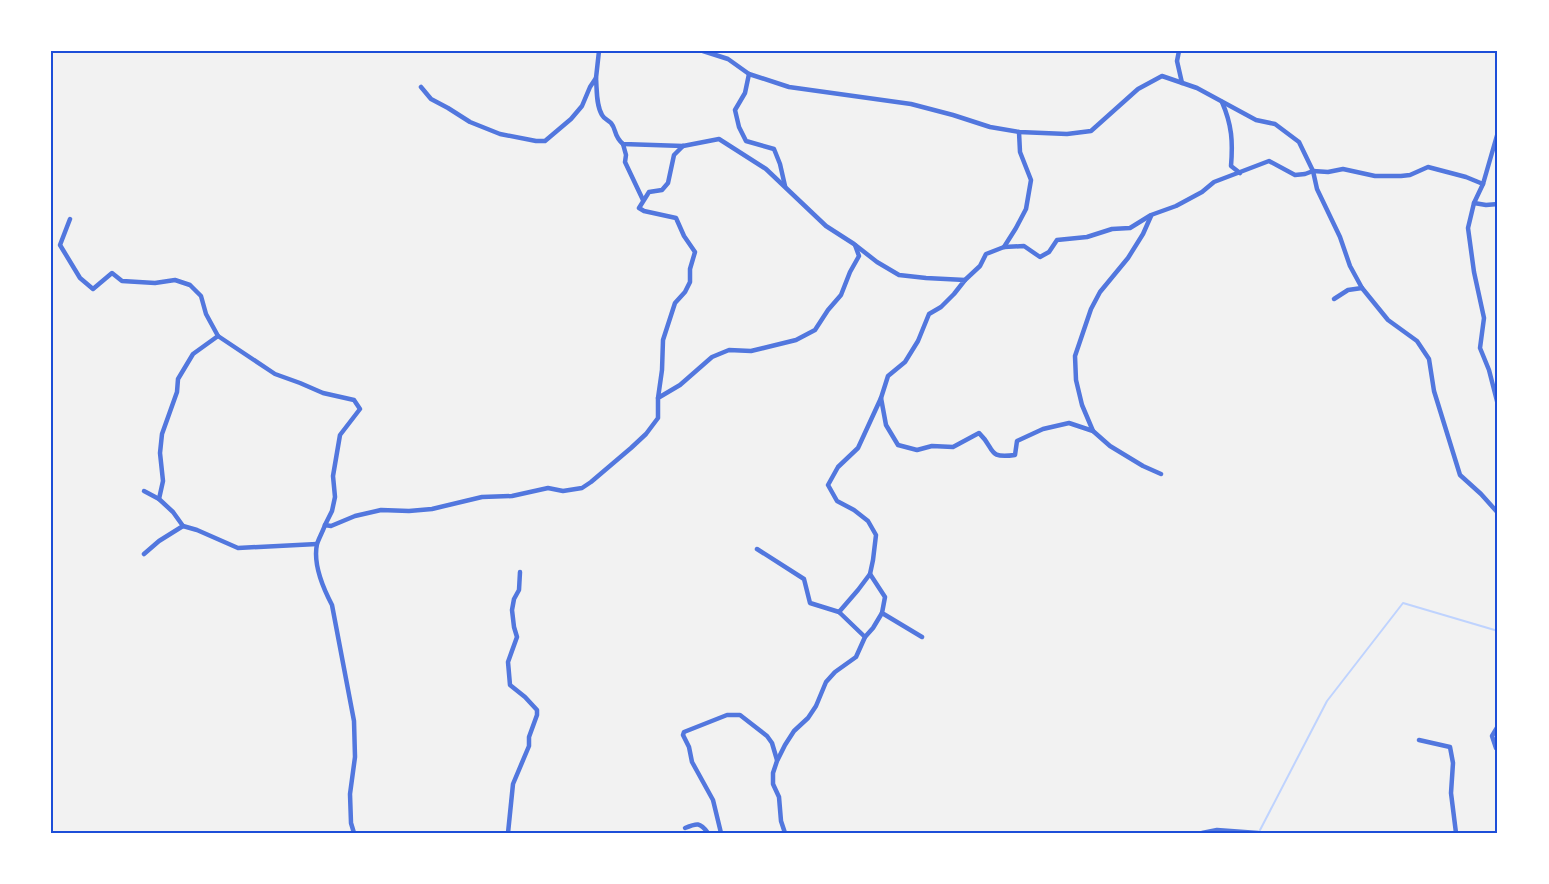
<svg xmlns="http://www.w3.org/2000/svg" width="1549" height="884" viewBox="0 0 1549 884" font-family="Jost,sans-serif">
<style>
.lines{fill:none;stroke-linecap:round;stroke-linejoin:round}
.stream{stroke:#bfd3fe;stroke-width:2}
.minor{stroke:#5277de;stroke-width:4.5}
.neatline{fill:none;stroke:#1d4ed8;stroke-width:2}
</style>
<rect width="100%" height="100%" fill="#f2f2f2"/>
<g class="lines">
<polyline class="stream" points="1259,832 1327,701 1403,603 1498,631"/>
<g class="minor">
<polyline points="703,51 728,59 749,74 789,87 911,104 953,115 990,127 1019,132 1067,134 1091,131 1138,89 1162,76 1197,88 1256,120 1275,124 1299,142 1313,171 1317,189 1340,237 1350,266 1362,288 1388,320 1417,341 1429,359 1434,391 1460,475 1481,494 1498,513"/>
<polyline points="1179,51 1177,61 1182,83"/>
<polyline points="749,74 745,93 735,110 739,127 746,141 774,149 780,164 785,186"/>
<polyline points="596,78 599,51"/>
<path d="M421 87 431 99 448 108 470 122 500 134 536 141H545L571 119 582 106 590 87 596 78C597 90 596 105 602 115 604 119 608 120 611 123 617 130 613 135 623 144L683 146 719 139 766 169 826 226 854 244 877 262 899 275 926 278 965 280 954 294 941 307 929 314 918 341 905 362 888 376 881 398 858 448 838 467 828 485 837 501 854 510 868 521 876 535 873 560 870 574 885 597 882 613 922 637"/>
<path d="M1222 102C1232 125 1233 142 1231 166L1240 173"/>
<polyline points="623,144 626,155 625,162 643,200"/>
<polyline points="1483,184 1474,203 1468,228 1474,272 1484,318 1480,348 1489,370 1498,405"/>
<polyline points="1474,203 1486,205 1498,204"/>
<polyline points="1151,216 1143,234 1128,258 1100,292 1091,309 1075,356 1076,380 1082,405 1093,431 1110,446 1143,466 1161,474"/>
<polyline points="70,219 60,245 80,278 93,289 112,273 122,281 155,283 175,280 190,285 201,296 206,314 218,336 275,374 300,383 323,393 354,400 360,409 340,435 333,476 335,497 332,511 325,525"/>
<polyline points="1004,247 1016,228 1026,209 1031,180 1020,152 1019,132"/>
<polyline points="965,280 980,266 986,254 1004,247 1024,246 1040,257 1049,252 1057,240 1087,237 1112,229 1130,228 1151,215 1176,206 1202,192 1214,182 1269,161 1295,175 1305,174 1313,171 1328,172 1343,169 1375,176 1401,176 1410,175 1428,167 1466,177 1483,184 1498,132"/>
<polyline points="1334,299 1348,290 1362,288"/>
<polyline points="658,398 662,370 663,340 675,303 685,292 690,282 690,269 695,252 684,236 676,218 644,211 639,208 649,192 662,190 668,183 674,155 683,146"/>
<path d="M881 398 886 425 898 445 917 450 932 446 953 447 979 433C996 449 986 459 1015 455L1017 441 1043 429 1069 423 1093 431"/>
<polyline points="144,491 159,499"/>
<polyline points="183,526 197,530 238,548 317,544"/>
<polyline points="757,549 804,579 810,603 839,612 858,590 870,574"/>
<polyline points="144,554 159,541 183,526 173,512 159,499 163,481 160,453 162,434 177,392 178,379 193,354 218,336"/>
<polyline points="839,612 865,637"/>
<polyline points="1419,740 1450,747 1453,763 1451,793 1456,833"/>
<polyline points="1496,748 1492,736 1498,726"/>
<path d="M685 828C697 823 700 822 708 833"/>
<path d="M354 833 351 823 350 794 355 757 354 721 332 605C323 588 313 563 317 544 319 538 323 531 325 525L331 526 355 516 381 510 409 511 432 509 482 497 512 496 548 488 563 491 582 488 591 482 631 448 646 434 658 418V398L680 385 712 357 729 350 751 351 796 340 815 330 828 310 841 295 850 272 859 256 855 245"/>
<polyline points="508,833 513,784 529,746 529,737 537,715 537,710 525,697 510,685 508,662 517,637 514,627 512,610 514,599 519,590 520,572"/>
<polyline points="721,833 713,800 692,762 689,747 683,735 684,732 727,715 740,715 767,736 772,743 777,760"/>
<polyline points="785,833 781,821 779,797 773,784 773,773 777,761 785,745 794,731 808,718 816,706 826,682 835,672 856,657 865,637 873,628 882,613"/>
<polyline points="1202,833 1217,830 1258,833"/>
</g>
</g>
<rect width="1549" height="884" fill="none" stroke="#ffffff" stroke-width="105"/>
<rect x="52" y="52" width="1444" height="780" class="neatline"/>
</svg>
